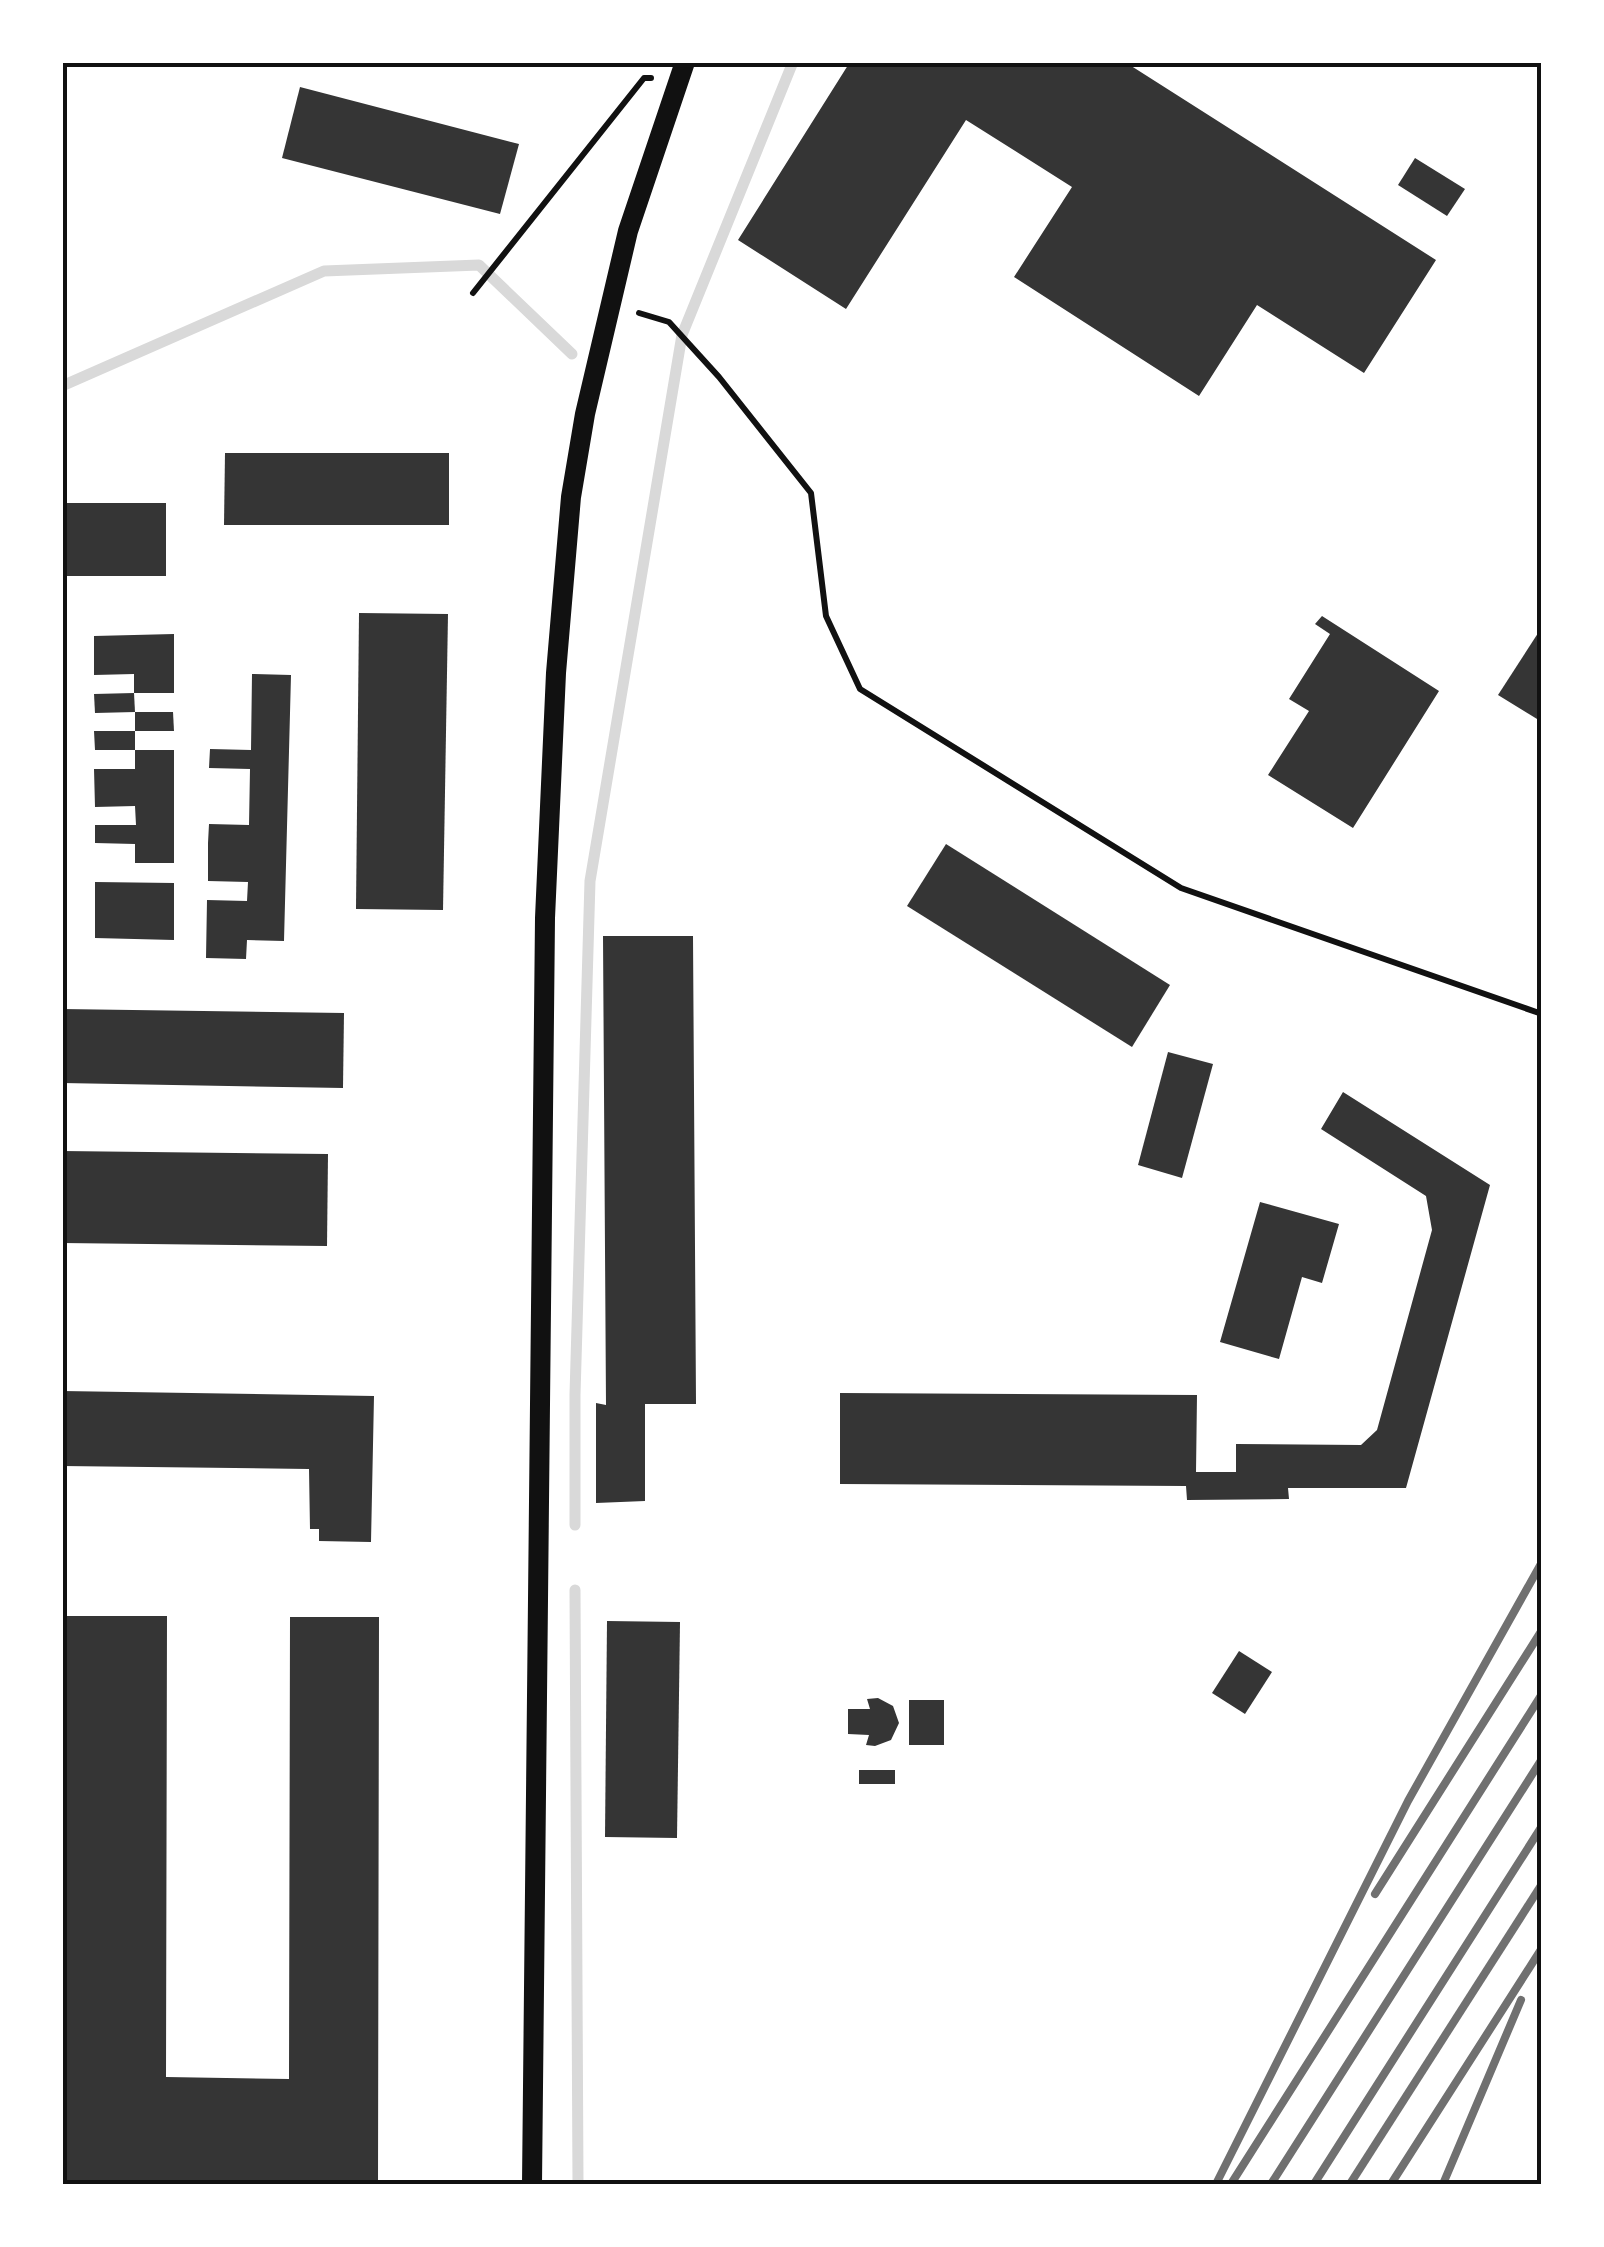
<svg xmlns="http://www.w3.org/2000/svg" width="1604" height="2247" viewBox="0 0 1604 2247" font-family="Lato,sans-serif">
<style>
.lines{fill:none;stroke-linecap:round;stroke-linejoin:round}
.stream{stroke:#d9d9d9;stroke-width:11}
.building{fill:#353535}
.path{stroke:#111;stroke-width:6}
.secondary{stroke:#111;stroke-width:20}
.rail{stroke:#707070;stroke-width:8}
.neatline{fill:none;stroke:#111;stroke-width:4}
</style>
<rect width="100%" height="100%" fill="#fff"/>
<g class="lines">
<g class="stream">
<polyline points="62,386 324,271 479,265 572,354"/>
<polyline points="575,1525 575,1395 590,881 682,335 793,62"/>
<polyline points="575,1590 578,2184"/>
</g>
</g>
<g class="building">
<polygon points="850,62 1125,62 1436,260 1364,373 1257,305 1199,396 1014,277 1072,187 966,120 846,309 738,240"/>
<polygon points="300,87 519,144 500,214 282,158"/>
<polygon points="1415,158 1465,189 1447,216 1398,185"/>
<polygon points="225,453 449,453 449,525 224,525"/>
<rect x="62" y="503" width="104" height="73"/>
<polygon points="359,613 448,614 443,910 356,909"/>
<polygon points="1322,616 1439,691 1353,828 1268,775 1309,711 1289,699 1330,634 1315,624"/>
<polygon points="1542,627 1542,722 1498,695"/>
<polygon points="174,634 174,693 134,693 134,674 94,675 94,636"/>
<polygon points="252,674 291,675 284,941 247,940 246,959 206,958 207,900 247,901 248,882 208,881 208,843 209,824 249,825 250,769 209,768 210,749 251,750"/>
<polygon points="134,693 135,712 95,713 94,694"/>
<polygon points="135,712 173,712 174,731 135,731"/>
<polygon points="94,731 135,731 135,750 174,750 174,863 135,863 135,844 95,843 95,825 136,825 135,806 95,807 94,769 135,769 135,750 95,750"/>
<polygon points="946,844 1170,985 1132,1047 907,906"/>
<polygon points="95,882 174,883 174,940 95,938"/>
<polygon points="603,936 693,936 696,1404 645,1404 645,1501 596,1503 596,1403 606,1405"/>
<polygon points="62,1009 344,1013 343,1088 62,1083"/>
<polygon points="1168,1052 1213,1064 1182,1178 1138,1165"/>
<polygon points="1343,1092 1490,1185 1406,1488 1288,1488 1289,1499 1187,1500 1186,1486 840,1484 840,1393 1197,1395 1196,1472 1236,1472 1236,1444 1361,1445 1377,1430 1432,1230 1426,1196 1321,1129"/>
<polygon points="62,1151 328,1154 327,1246 62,1243"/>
<polygon points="1260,1202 1339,1224 1322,1283 1302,1277 1279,1359 1220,1342"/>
<polygon points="62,1391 374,1396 371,1542 319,1541 319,1529 310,1529 309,1469 62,1466"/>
<polygon points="66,1616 167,1616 166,2077 289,2079 290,1617 379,1617 378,2184 62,2184"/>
<polygon points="607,1621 680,1622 677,1838 605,1837"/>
<polygon points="1239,1651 1272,1672 1245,1714 1212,1693"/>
<polygon points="878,1698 893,1706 899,1723 891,1740 875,1746 866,1745 869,1735 848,1734 848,1709 870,1709 867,1699"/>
<rect x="909" y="1700" width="35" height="45"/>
<rect x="859" y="1770" width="36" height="14"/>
</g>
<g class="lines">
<g class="path">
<polyline points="812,62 813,62"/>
<polyline points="473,293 644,78 651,78"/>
<polyline points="639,313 669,322 719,377 811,493 826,616 860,689 1181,888 1542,1014"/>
</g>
<polyline class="secondary" points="532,2184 545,918 556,673 571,497 585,414 628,231 685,62"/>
<g class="rail">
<polyline points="1375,1894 1542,1630"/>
<polyline points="1216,2184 1408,1801 1542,1562"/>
<polyline points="1231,2184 1542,1694"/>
<polyline points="1271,2184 1542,1759"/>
<polyline points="1314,2184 1542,1826"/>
<polyline points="1350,2184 1542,1884"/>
<polyline points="1391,2184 1542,1948"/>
<polyline points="1443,2184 1521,2000"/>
</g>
</g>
<rect width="1604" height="2247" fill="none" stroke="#ffffff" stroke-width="130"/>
<rect x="65" y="65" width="1474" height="2117" class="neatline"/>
</svg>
